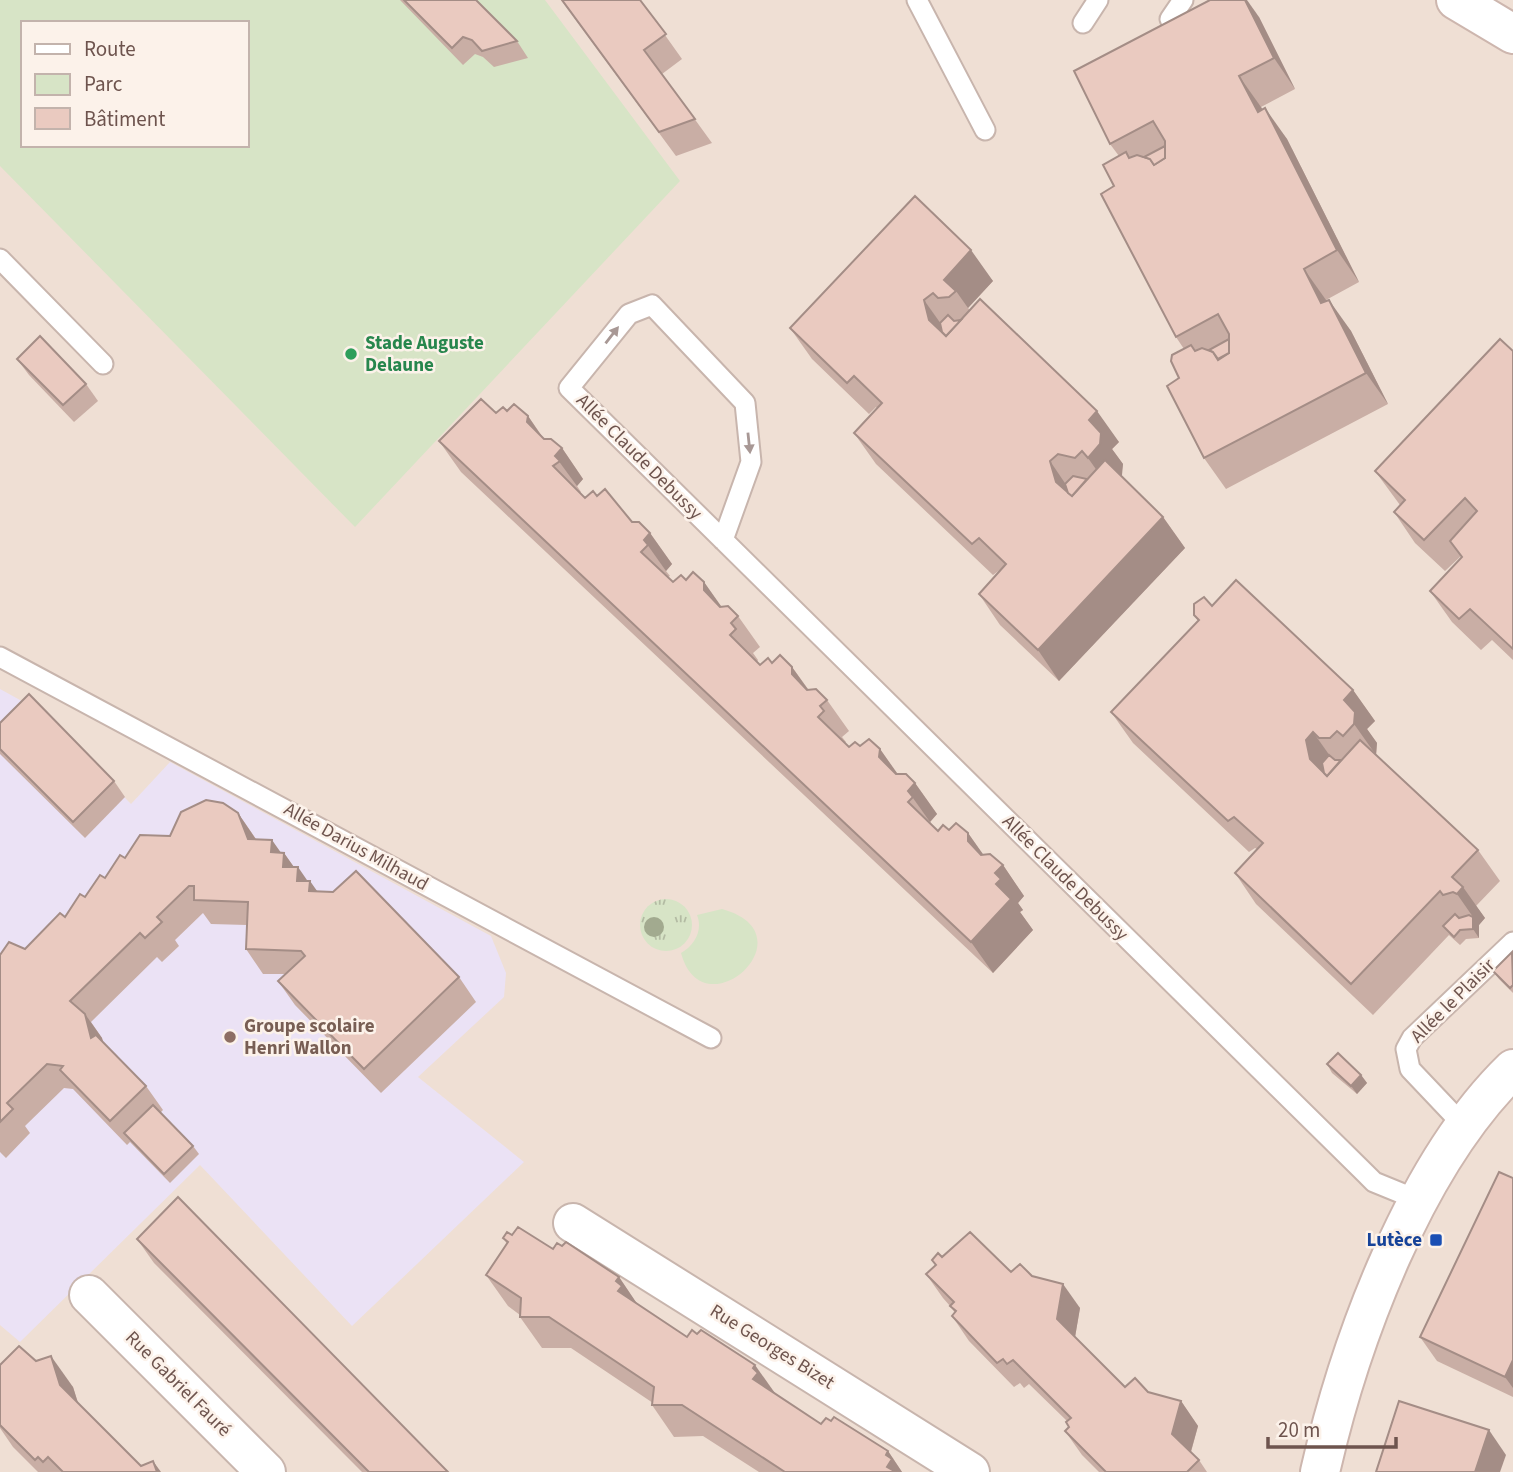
<svg xmlns="http://www.w3.org/2000/svg" width="1513" height="1472" viewBox="0 0 1513 1472" font-family="'Source Sans 3',sans-serif">
<style>
.residential{fill:#efdfd4;fill-rule:evenodd}
.education{fill:#ebe2f5}
.grass{fill:url(#grass-tufts)}
.park{fill:#d7e4c6;fill-rule:evenodd}
.lines{fill:none;stroke-linecap:round;stroke-linejoin:round}
.lane-casing{stroke:#c8b5ad;stroke-width:23}
.street-casing{stroke:#c8b5ad;stroke-width:42}
.secondary-casing{stroke:#cdb6ae;stroke-width:42}
.lane{stroke:#fff;stroke-width:19}
.street{stroke:#fff;stroke-width:38}
.secondary{stroke:#fff;stroke-width:38}
.tree{fill:#a2aa8f}
.wall{fill:#c9aea5}
.shaded-wall{fill:#a48d86}
.building{fill:#eacac0;stroke:#a48d86;stroke-width:2}
.oneway{fill:#a89895}
.leisure-dot{fill:#2e9e5b;stroke:#fcf2ea;stroke-width:2.5}
.education-dot{fill:#8d6e63;stroke:#fcf2ea;stroke-width:2.5}
.transit-dot{fill:#1a4fb4;stroke:#fcf2ea;stroke-width:2.5}
.labels{text-anchor:middle;dominant-baseline:central;stroke-width:5;stroke-linejoin:round;paint-order:stroke}
.leisure-label{font-size:19px;font-weight:bold;fill:#27864d;stroke:#fcf2ea;text-anchor:start}
.street-label{font-size:19px;fill:#6e544e;stroke:#fcf2ea}
.education-label{font-size:19px;font-weight:bold;fill:#785e54;stroke:#fcf2ea;text-anchor:start}
.transit-label{font-size:19px;font-weight:bold;fill:#164399;stroke:#fcf2ea;text-anchor:end}
</style>
<defs>
<pattern id="grass-tufts" width="24" height="20" patternUnits="userSpaceOnUse" patternTransform="scale(1.75)"><rect width="24" height="20" fill="#d7e4c6"/><path d="M3 7l-1-3M5 7V3M7 7l1-3M15 17l-1-3M17 17v-4M19 17l1-3" fill="none" stroke="#b3bba3"/></pattern>
</defs>
<rect width="100%" height="100%" fill="#f9eee5"/>
<path class="residential" d="M0 0H1513V1472H0ZM23 23H247V145H23Z"/>
<polygon class="education" points="0,689 40,711 131,804 170,762 491,936 506,973 504,997 418,1077 524,1162 352,1326 200,1165 20,1342 0,1325"/>
<circle class="grass" cx="666" cy="925" r="26"/>
<g class="park">
<path d="M0 0H545L680 181 355 527 0 166ZM23 23H247V145H23Z"/>
<path d="M722 909C813 934 703 1034 681 953 695 945 703 930 697 915Z"/>
</g>
<g class="lines">
<defs>
<g id="lane">
<polyline points="917,0 985,130"/>
<polyline points="1170,19 1183,0"/>
<polyline points="1083,23 1098,0"/>
<polyline points="0,259 103,364"/>
<polyline points="723,540 751,462 745,403 652,305 629,314 569,388 1365,1173 1374,1182 1418,1200"/>
<polyline points="0,657 711,1038"/>
<polyline points="1465,1127 1410,1069 1406,1049 1412,1038 1513,942"/>
</g>
<g id="street">
<polyline points="573,1223 970,1472"/>
<polyline points="89,1295 266,1472"/>
</g>
<g id="secondary">
<polyline points="1456,0 1513,34"/>
<path d="M1320 1472C1350 1340 1415 1164 1513 1069"/>
</g>
</defs>
<use href="#lane" class="lane-casing"/>
<use href="#street" class="street-casing"/>
<use href="#secondary" class="secondary-casing"/>
<use href="#lane" class="lane"/>
<use href="#street" class="street"/>
<use href="#secondary" class="secondary"/>
</g>
<circle class="tree" cx="654" cy="927" r="10"/>
<g class="wall">
<polygon points="400,0 476,0 517,41 528,58 494,67 483,57 475,54 463,65"/>
<polygon points="561,0 640,0 682,59 662,74 712,143 676,156"/>
<polygon points="1259,17 1295,89 1261,107 1287,139 1359,282 1326,300 1351,331 1388,404 1226,489 1204,458 1179,378 1184,349 1176,337 1114,186 1119,156 1110,144"/>
<polygon points="915,196 993,281 968,308 970,310 1119,442 1112,449 1123,464 1121,476 1163,517 1185,548 1059,681 1000,625 979,594 1001,569 993,575 876,464 854,433 877,408 876,407 869,414 812,359 790,328"/>
<polygon points="1513,351 1513,660 1492,640 1481,650 1452,622 1430,591 1462,557 1461,556 1445,571 1415,543 1394,512 1400,505 1375,471"/>
<polygon points="17,359 86,384 98,401 74,422 29,375"/>
<polygon points="496,413 528,416 544,439 562,448 583,479 577,486 581,492 580,493 585,498 597,496 632,522 650,533 672,564 666,571 670,576 668,577 673,582 686,580 704,582 721,607 738,616 760,647 753,653 758,660 757,662 760,665 772,663 792,667 808,689 827,700 849,731 842,737 846,742 845,743 849,747 860,746 880,749 897,774 915,783 937,814 930,822 932,825 938,831 949,830 968,833 983,855 1003,865 1024,896 1018,903 1023,910 1020,912 1033,930 993,973 461,472 439,441"/>
<polygon points="1212,606 1353,690 1375,721 1367,729 1377,743 1376,755 1478,850 1500,881 1476,906 1485,918 1479,925 1479,938 1466,939 1460,945 1449,935 1373,1015 1256,904 1235,873 1257,849 1255,848 1249,852 1133,743 1111,712 1198,621 1194,615"/>
<polygon points="0,723 114,781 125,797 85,838 0,754"/>
<polygon points="238,813 256,839 281,853 284,853 294,867 317,892 459,977 476,1002 381,1093 295,1005 278,981 286,974 263,974 246,949 247,925 211,924 203,913 175,940 179,946 162,962 157,957 91,1022 102,1038 103,1042 146,1086 163,1110 160,1113 193,1146 199,1154 170,1183 130,1142 127,1145 73,1089 64,1088 25,1126 30,1133 6,1158 0,1152 0,955 25,949 65,917 125,858 170,836"/>
<polygon points="1513,953 1513,993 1499,979 1493,971"/>
<polygon points="1327,1064 1361,1075 1367,1083 1357,1094 1332,1073"/>
<polygon points="1513,1178 1513,1397 1437,1361 1420,1337"/>
<polygon points="512,1235 553,1249 562,1246 619,1277 637,1304 821,1424 888,1451 902,1472 759,1472 703,1436 674,1437 652,1405 653,1403 571,1348 542,1348 520,1317 520,1315 508,1306 486,1275 507,1244 503,1238"/>
<polygon points="137,1239 448,1472 362,1472 154,1263"/>
<polygon points="942,1257 1032,1276 1080,1308 1075,1337 1125,1387 1148,1392 1181,1401 1198,1426 1191,1452 1199,1460 1207,1472 1099,1472 1082,1455 1065,1431 1069,1427 1067,1421 1029,1384 1024,1388 1020,1383 1014,1387 969,1341 952,1316 955,1313 950,1306 943,1298 926,1274 935,1265 932,1260"/>
<polygon points="36,1361 73,1387 78,1403 141,1466 161,1472 38,1472 13,1447 0,1428 0,1365"/>
</g>
<g class="shaded-wall">
<polygon points="1245,0 1247,0 1259,17 1295,89 1274,58"/>
<polygon points="1239,76 1261,107 1280,143 1258,112"/>
<polygon points="1265,108 1287,139 1359,282 1337,250"/>
<polygon points="971,250 993,281 968,308 956,291 944,280"/>
<polygon points="1304,269 1326,300 1343,334 1321,303"/>
<polygon points="924,300 946,331 950,347 929,320"/>
<polygon points="1329,300 1351,331 1388,404 1366,373"/>
<polygon points="1097,411 1119,442 1112,449 1123,464 1122,475 1110,489 1088,458 1089,420"/>
<polygon points="528,416 549,447 527,422"/>
<polygon points="562,448 583,479 577,486 555,456"/>
<polygon points="1050,461 1071,492 1076,509 1056,482"/>
<polygon points="1163,517 1185,548 1059,681 1038,650"/>
<polygon points="650,533 672,564 666,571 644,540"/>
<polygon points="704,582 726,613 704,590"/>
<polygon points="792,667 814,698 792,674"/>
<polygon points="1353,690 1375,721 1367,729 1377,743 1376,755 1354,724 1344,700"/>
<polygon points="1313,732 1335,763 1331,787 1310,759 1306,740"/>
<polygon points="880,749 902,780 879,757"/>
<polygon points="915,783 937,814 930,822 908,791"/>
<polygon points="238,813 255,838 265,863 248,839"/>
<polygon points="968,833 990,864 968,841"/>
<polygon points="272,840 284,857 284,853 298,873 298,867 309,883 310,881 327,905 300,892 271,852"/>
<polygon points="1003,865 1024,896 1018,903 1023,910 1020,912 1033,930 993,973 971,942 996,884 995,873"/>
<polygon points="1463,887 1485,918 1479,925 1479,938 1473,929 1473,917 1457,894"/>
<polygon points="85,1014 102,1038 108,1063 91,1038"/>
<polygon points="1361,1075 1367,1083 1357,1094 1351,1086"/>
<polygon points="619,1277 640,1308 618,1291 616,1281"/>
<polygon points="1063,1284 1080,1308 1074,1343 1057,1319"/>
<polygon points="51,1356 73,1387 82,1416 60,1385"/>
<polygon points="1513,1360 1513,1388 1505,1377"/>
<polygon points="755,1365 777,1396 753,1379 753,1368"/>
<polygon points="1181,1401 1198,1426 1189,1458 1172,1434"/>
<polygon points="1489,1430 1506,1455 1500,1472 1475,1472"/>
<polygon points="888,1451 902,1472 891,1472 887,1467 886,1455"/>
<polygon points="153,1461 161,1472 157,1472"/>
</g>
<g class="building">
<polygon points="404,0 476,0 517,41 482,51 472,40 463,37 452,48"/>
<polygon points="562,0 640,0 666,34 644,50 695,119 659,132"/>
<polygon points="1210,0 1245,0 1274,58 1239,76 1258,112 1265,108 1337,250 1304,269 1321,303 1329,300 1366,373 1204,458 1167,386 1179,378 1171,361 1172,355 1191,345 1195,351 1202,348 1213,352 1218,360 1229,353 1229,334 1218,314 1176,337 1101,194 1114,186 1103,165 1126,152 1129,158 1137,155 1150,159 1154,165 1165,158 1165,141 1153,121 1110,144 1074,71"/>
<polygon points="1165,146 1165,158 1154,165 1150,159 1144,157"/>
<polygon points="915,196 971,250 944,280 956,291 949,297 938,298 933,293 924,300 929,320 946,336 980,299 1097,411 1089,420 1101,433 1100,444 1088,458 1082,451 1075,458 1058,454 1050,461 1056,482 1072,496 1105,460 1163,517 1038,650 979,594 1006,564 979,538 972,544 854,433 882,403 854,376 847,383 790,328"/>
<polygon points="948,315 954,321 961,320 946,336 942,332 940,323"/>
<polygon points="40,336 86,384 63,405 17,359"/>
<polygon points="1229,339 1229,353 1218,359 1213,352 1209,350"/>
<polygon points="1500,339 1513,351 1513,649 1470,609 1459,619 1430,591 1462,557 1450,541 1477,511 1465,498 1424,540 1394,512 1405,500 1375,471"/>
<polygon points="481,399 496,413 503,407 507,411 514,404 528,416 527,422 544,439 551,439 562,448 555,456 560,461 553,466 585,498 593,491 597,496 605,489 632,522 639,522 650,533 644,540 648,545 641,552 673,582 681,575 686,580 693,572 704,582 704,590 720,607 728,606 738,616 731,623 736,629 730,635 760,665 768,658 772,663 780,655 792,667 792,674 807,690 816,689 827,700 820,706 824,711 818,717 849,747 855,742 860,746 869,739 880,749 879,757 896,774 906,774 915,783 908,791 913,797 908,802 938,831 943,825 949,830 956,823 968,833 968,841 981,855 990,854 1003,865 995,873 1001,879 996,884 1011,899 971,942 439,441"/>
<polygon points="1073,476 1087,479 1072,496 1068,493 1065,484"/>
<polygon points="1236,580 1353,690 1344,700 1355,712 1354,724 1343,736 1337,731 1330,738 1319,738 1313,732 1306,740 1310,759 1327,776 1360,740 1478,850 1452,877 1463,887 1457,894 1453,892 1443,895 1440,891 1351,984 1235,873 1263,843 1234,817 1228,821 1111,712 1199,620 1194,615 1194,604 1204,597 1212,606"/>
<polygon points="29,694 114,781 73,822 0,749 0,723"/>
<polygon points="1329,755 1335,760 1341,760 1327,776 1324,773 1322,763"/>
<polygon points="206,800 223,803 238,813 248,839 272,840 271,852 284,853 283,867 298,867 297,881 310,881 309,891 333,892 356,871 459,977 364,1069 278,981 305,956 301,951 246,949 248,902 194,900 194,886 189,886 157,917 162,922 145,938 140,933 70,1001 85,1014 91,1038 96,1035 146,1086 110,1121 60,1070 63,1066 47,1064 7,1103 13,1109 0,1122 0,955 9,942 25,949 60,913 65,917 80,894 85,897 100,875 105,878 120,855 125,858 140,835 170,836 181,812"/>
<polygon points="1455,914 1459,918 1469,915 1473,917 1473,929 1460,930 1454,937 1443,926"/>
<polygon points="1512,952 1513,985 1510,988 1493,971"/>
<polygon points="1338,1053 1361,1075 1351,1086 1327,1064"/>
<polygon points="153,1105 193,1146 164,1174 124,1133"/>
<polygon points="1499,1172 1513,1178 1513,1360 1505,1377 1420,1337"/>
<polygon points="178,1197 448,1472 369,1472 137,1239"/>
<polygon points="518,1227 553,1249 557,1243 562,1246 566,1242 619,1277 616,1281 622,1286 618,1291 687,1337 692,1330 697,1334 701,1330 755,1365 753,1368 758,1373 753,1379 821,1424 826,1418 831,1421 834,1417 888,1451 886,1455 892,1459 887,1467 896,1472 785,1472 682,1405 652,1405 654,1387 549,1317 520,1317 521,1298 486,1275 508,1242 503,1238 507,1232 512,1235"/>
<polygon points="970,1232 1011,1272 1020,1264 1032,1276 1063,1284 1057,1319 1125,1387 1135,1378 1148,1392 1181,1401 1172,1434 1199,1460 1187,1472 1106,1472 1065,1431 1069,1427 1066,1422 1071,1418 1013,1360 1007,1364 1003,1359 997,1363 952,1316 956,1311 950,1306 954,1302 926,1274 936,1265 932,1260 938,1253 942,1257"/>
<polygon points="19,1346 36,1361 51,1356 60,1385 141,1466 153,1461 157,1472 63,1472 48,1457 43,1462 38,1457 35,1460 0,1425 0,1365"/>
<polygon points="1399,1401 1489,1430 1475,1472 1376,1472"/>
</g>
<defs><path id="oneway-solid" d="M-6-.8H1V-3.2L6.5 0L1 3.2V.8H-6Z" transform="scale(1.75)"/></defs>
<g class="oneway">
<use href="#oneway-solid" transform="translate(612 335) rotate(-52)"/>
<use href="#oneway-solid" transform="translate(749 443) rotate(84)"/>
</g>
<circle class="leisure-dot" cx="351" cy="354" r="7"/>
<circle class="education-dot" cx="230" cy="1037" r="7"/>
<rect class="transit-dot" x="1429" y="1233" width="14" height="14" rx="3.5"/>
<g class="labels">
<g class="leisure-label">
<text x="365" y="343">Stade Auguste<tspan x="365" dy="22">Delaune</tspan></text>
</g>
<g class="street-label">
<text transform="translate(639 457) rotate(45)">Allée Claude Debussy</text>
<text transform="translate(356 847) rotate(29)">Allée Darius Milhaud</text>
<text transform="translate(1065 878) rotate(45)">Allée Claude Debussy</text>
<text transform="translate(1453 1001) rotate(-45)">Allée le Plaisir</text>
<text transform="translate(772 1347) rotate(32)">Rue Georges Bizet</text>
<text transform="translate(178 1384) rotate(45)">Rue Gabriel Fauré</text>
</g>
<g class="education-label">
<text x="244" y="1026">Groupe scolaire<tspan x="244" dy="22">Henri Wallon</tspan></text>
</g>
<g class="transit-label">
<text x="1422" y="1240">Lutèce</text>
</g>
</g>
<rect x="21" y="21" width="228" height="126" fill="#fcf2ea" stroke="#c3b3ac" stroke-width="2"/>
<rect x="35" y="44" width="35" height="10" fill="#ffffff" stroke="#c3b3ac" stroke-width="2"/>
<text x="84" y="56" font-size="21" fill="#6e544e">Route</text>
<rect x="35" y="74" width="35" height="21" fill="#d7e4c6" stroke="#c3b3ac" stroke-width="2"/>
<text x="84" y="91" font-size="21" fill="#6e544e">Parc</text>
<rect x="35" y="108" width="35" height="21" fill="#eacac0" stroke="#c3b3ac" stroke-width="2"/>
<text x="84" y="126" font-size="21" fill="#6e544e">Bâtiment</text>
<path d="M1268 1437v10h128v-10" fill="none" stroke="#6e544e" stroke-width="3.5"/>
<text x="1278" y="1437" font-size="21" fill="#6e544e" stroke="#fcf2ea" stroke-width="5" paint-order="stroke">20 m</text>
</svg>
